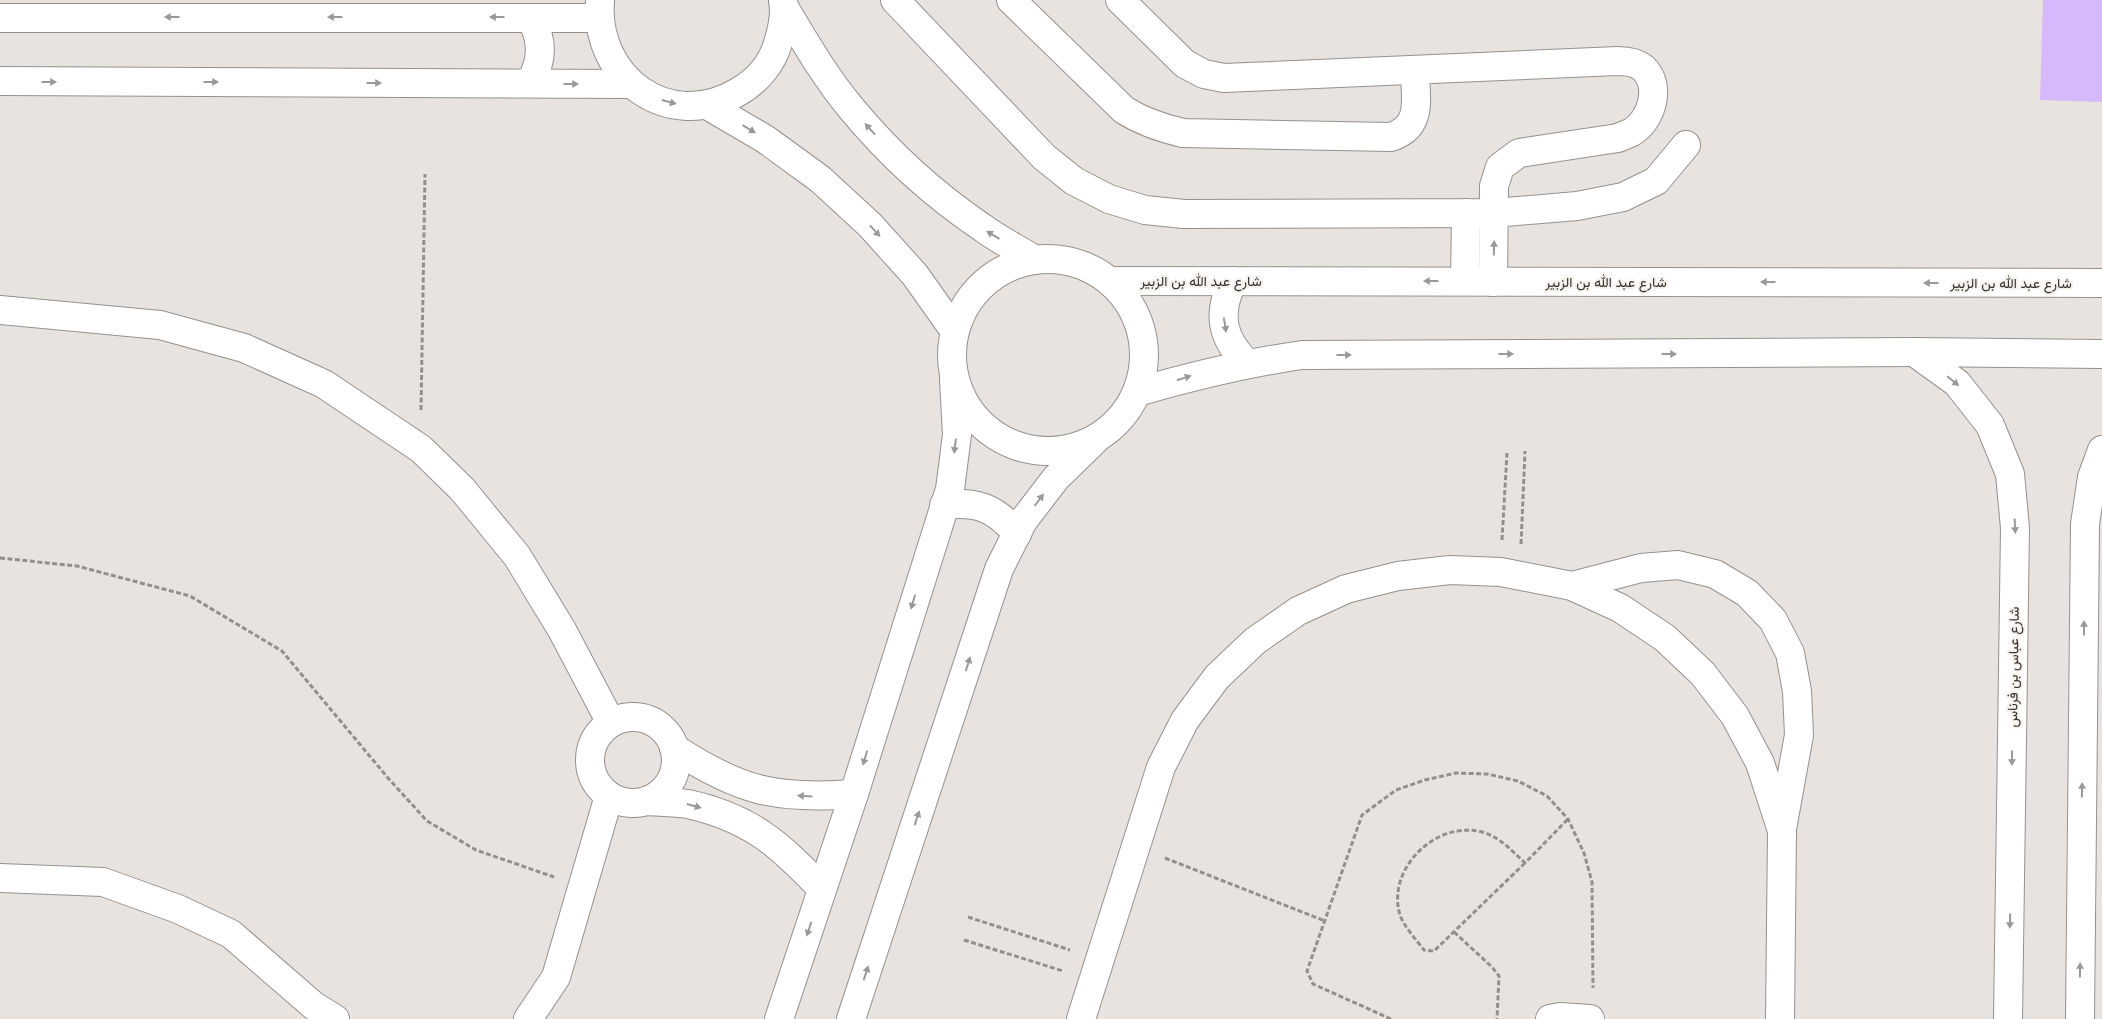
<svg xmlns="http://www.w3.org/2000/svg" width="2102" height="1019" viewBox="0 0 2102 1019" font-family="Mulish,Vazirmatn,sans-serif">
<style>
.water{fill:#d6b9fa}
.lines{fill:none;stroke-linecap:round;stroke-linejoin:round}
.minor-casing{stroke:#96918c;stroke-width:30}
.path{stroke:#93908c;stroke-width:3;stroke-dasharray:5 2.5;stroke-linecap:butt}
.minor{stroke:#fff;stroke-width:28}
.oneway{fill:#9a9898}
.labels{text-anchor:middle;dominant-baseline:central;stroke-width:4;stroke-linejoin:round;paint-order:stroke}
.street-label{font-size:14px;fill:#343230;stroke:#f5f1eb}
</style>
<rect width="100%" height="100%" fill="#e8e3de"/>
<polygon class="water" points="2043,0 2102,0 2102,102 2040,100"/>
<g class="lines">
<defs>
<g id="minor">
<polyline points="895,0 1044,157 1074,181 1109,199 1145,210 1184,214 1494,213 1577,206 1623,197 1656,181 1686,145"/>
<path d="M1011 0 1124 110C1143 122 1161 128 1183 133L1391 137C1424 126 1415 98 1415 70"/>
<path d="M1120 0 1185 64 1204 74 1224 78 1618 61C1627 61 1636 62 1643 68 1662 85 1652 120 1632 132 1628 134 1622 136 1618 138L1519 153 1500 167 1494 186 1493 282"/>
<path d="M600 1C594 78 669 133 738 92 757 81 772 64 778 43 782 30 786 15 783 1"/>
<path d="M784 7C805 42 825 77 851 108 889 154 934 195 983 228 999 240 1018 249 1035 260"/>
<polyline points="0,18 599,18"/>
<polyline points="0,81 631,84"/>
<path d="M530 83C543 60 543 41 531 18"/>
<polyline points="707,105 765,139 820,179 870,225 915,275 954,330"/>
<circle cx="1048" cy="355" r="96"/>
<polyline points="1110,281 2102,283"/>
<path d="M1233 281C1217 313 1221 338 1247 363"/>
<polyline points="1465,281 1466,213"/>
<polyline points="0,310 160,325 244,348 324,384 421,449 462,489 517,556 562,630 611,723"/>
<polyline points="1914,352 1957,383 1990,425 2010,474 2015,528 2008,1019"/>
<path d="M1137 392C1193 376 1245 363 1302 355L1914 352 2102 354"/>
<path d="M944 505C977 501 996 508 1017 534"/>
<polyline points="1572,586 1641,568 1678,565 1715,574 1747,593 1773,620 1790,653 1797,691 1799,735 1782,829"/>
<circle cx="633" cy="760" r="43"/>
<path d="M674 748C739 791 777 800 854 794"/>
<path d="M646 801C660 802 675 802 688 804 751 818 779 844 822 889"/>
<polyline points="0,878 103,882 178,909 231,934 314,1006 335,1019"/>
<polyline points="528,1019 556,977 609,796"/>
<polyline points="779,1019 854,794 950,489 957,435 954,380"/>
<polyline points="851,1019 999,569 1023,521 1056,478 1095,440"/>
<polyline points="1081,1019 1161,767 1185,720 1217,677 1255,641 1298,611 1346,589 1398,576 1450,570 1501,572 1572,586 1620,608 1665,638 1703,674 1735,716 1760,763 1782,831 1780,1019"/>
<polyline points="1550,1019 1560,1017 1590,1019"/>
<polyline points="2080,1019 2085,524 2092,477 2102,450"/>
</g>
</defs>
<use href="#minor" class="minor-casing"/>
<g class="path">
<polyline points="421,410 425,174"/>
<polyline points="1502,540 1507,453"/>
<polyline points="1521,544 1525,451"/>
<polyline points="0,558 77,566 190,596 282,651 388,778 427,821 476,850 554,877"/>
<polyline points="1165,858 1325,921"/>
<path d="M1525 863 1434 951 1424 950C1417 941 1403 925 1400 915 1386 869 1436 820 1482 832 1500 837 1511 850 1525 863L1568 819"/>
<polyline points="968,917 1070,950"/>
<polyline points="1454,932 1492,967 1499,976 1497,1019"/>
<polyline points="964,940 1063,971"/>
<polyline points="1391,1019 1313,984 1307,971 1362,815 1396,790 1425,780 1456,773 1487,774 1518,781 1547,796 1568,819 1584,853 1592,882 1593,988"/>
</g>
<use href="#minor" class="minor"/>
</g>
<defs><path id="oneway-solid" d="M-6-.8H1V-3.2L6.5 0L1 3.2V.8H-6Z" transform="scale(1.25)"/></defs>
<g class="oneway">
<use href="#oneway-solid" transform="translate(172 17) rotate(180)"/>
<use href="#oneway-solid" transform="translate(335 17) rotate(-180)"/>
<use href="#oneway-solid" transform="translate(497 17) rotate(-180)"/>
<use href="#oneway-solid" transform="translate(49 82)"/>
<use href="#oneway-solid" transform="translate(211 82)"/>
<use href="#oneway-solid" transform="translate(374 83)"/>
<use href="#oneway-solid" transform="translate(571 84)"/>
<use href="#oneway-solid" transform="translate(669 102) rotate(15)"/>
<use href="#oneway-solid" transform="translate(749 129) rotate(31)"/>
<use href="#oneway-solid" transform="translate(870 129) rotate(-132)"/>
<use href="#oneway-solid" transform="translate(875 231) rotate(48)"/>
<use href="#oneway-solid" transform="translate(993 235) rotate(-149)"/>
<use href="#oneway-solid" transform="translate(1494 248) rotate(-89)"/>
<use href="#oneway-solid" transform="translate(1431 281) rotate(180)"/>
<use href="#oneway-solid" transform="translate(1768 282) rotate(-180)"/>
<use href="#oneway-solid" transform="translate(1931 283) rotate(-180)"/>
<use href="#oneway-solid" transform="translate(1225 325) rotate(81)"/>
<use href="#oneway-solid" transform="translate(1506 354)"/>
<use href="#oneway-solid" transform="translate(1669 354)"/>
<use href="#oneway-solid" transform="translate(1344 355)"/>
<use href="#oneway-solid" transform="translate(1184 378) rotate(-17)"/>
<use href="#oneway-solid" transform="translate(1953 381) rotate(39)"/>
<use href="#oneway-solid" transform="translate(955 446) rotate(97)"/>
<use href="#oneway-solid" transform="translate(1039 500) rotate(-53)"/>
<use href="#oneway-solid" transform="translate(2015 526) rotate(87)"/>
<use href="#oneway-solid" transform="translate(913 602) rotate(107)"/>
<use href="#oneway-solid" transform="translate(2084 628) rotate(-89)"/>
<use href="#oneway-solid" transform="translate(968 664) rotate(-72)"/>
<use href="#oneway-solid" transform="translate(865 758) rotate(107)"/>
<use href="#oneway-solid" transform="translate(2012 758) rotate(91)"/>
<use href="#oneway-solid" transform="translate(2082 790) rotate(-89)"/>
<use href="#oneway-solid" transform="translate(805 796) rotate(-177)"/>
<use href="#oneway-solid" transform="translate(694 806) rotate(15)"/>
<use href="#oneway-solid" transform="translate(917 818) rotate(-72)"/>
<use href="#oneway-solid" transform="translate(2010 921) rotate(91)"/>
<use href="#oneway-solid" transform="translate(809 929) rotate(108)"/>
<use href="#oneway-solid" transform="translate(2080 970) rotate(-89)"/>
<use href="#oneway-solid" transform="translate(866 973) rotate(-72)"/>
</g>
<g class="labels">
<g class="street-label">
<text x="1201" y="281">شارع عبد الله بن الزبير</text>
<text x="1606" y="282">شارع عبد الله بن الزبير</text>
<text x="2011" y="283">شارع عبد الله بن الزبير</text>
<text transform="translate(2013 667) rotate(-89)">شارع عباس بن فرناس</text>
</g>
</g>
</svg>
